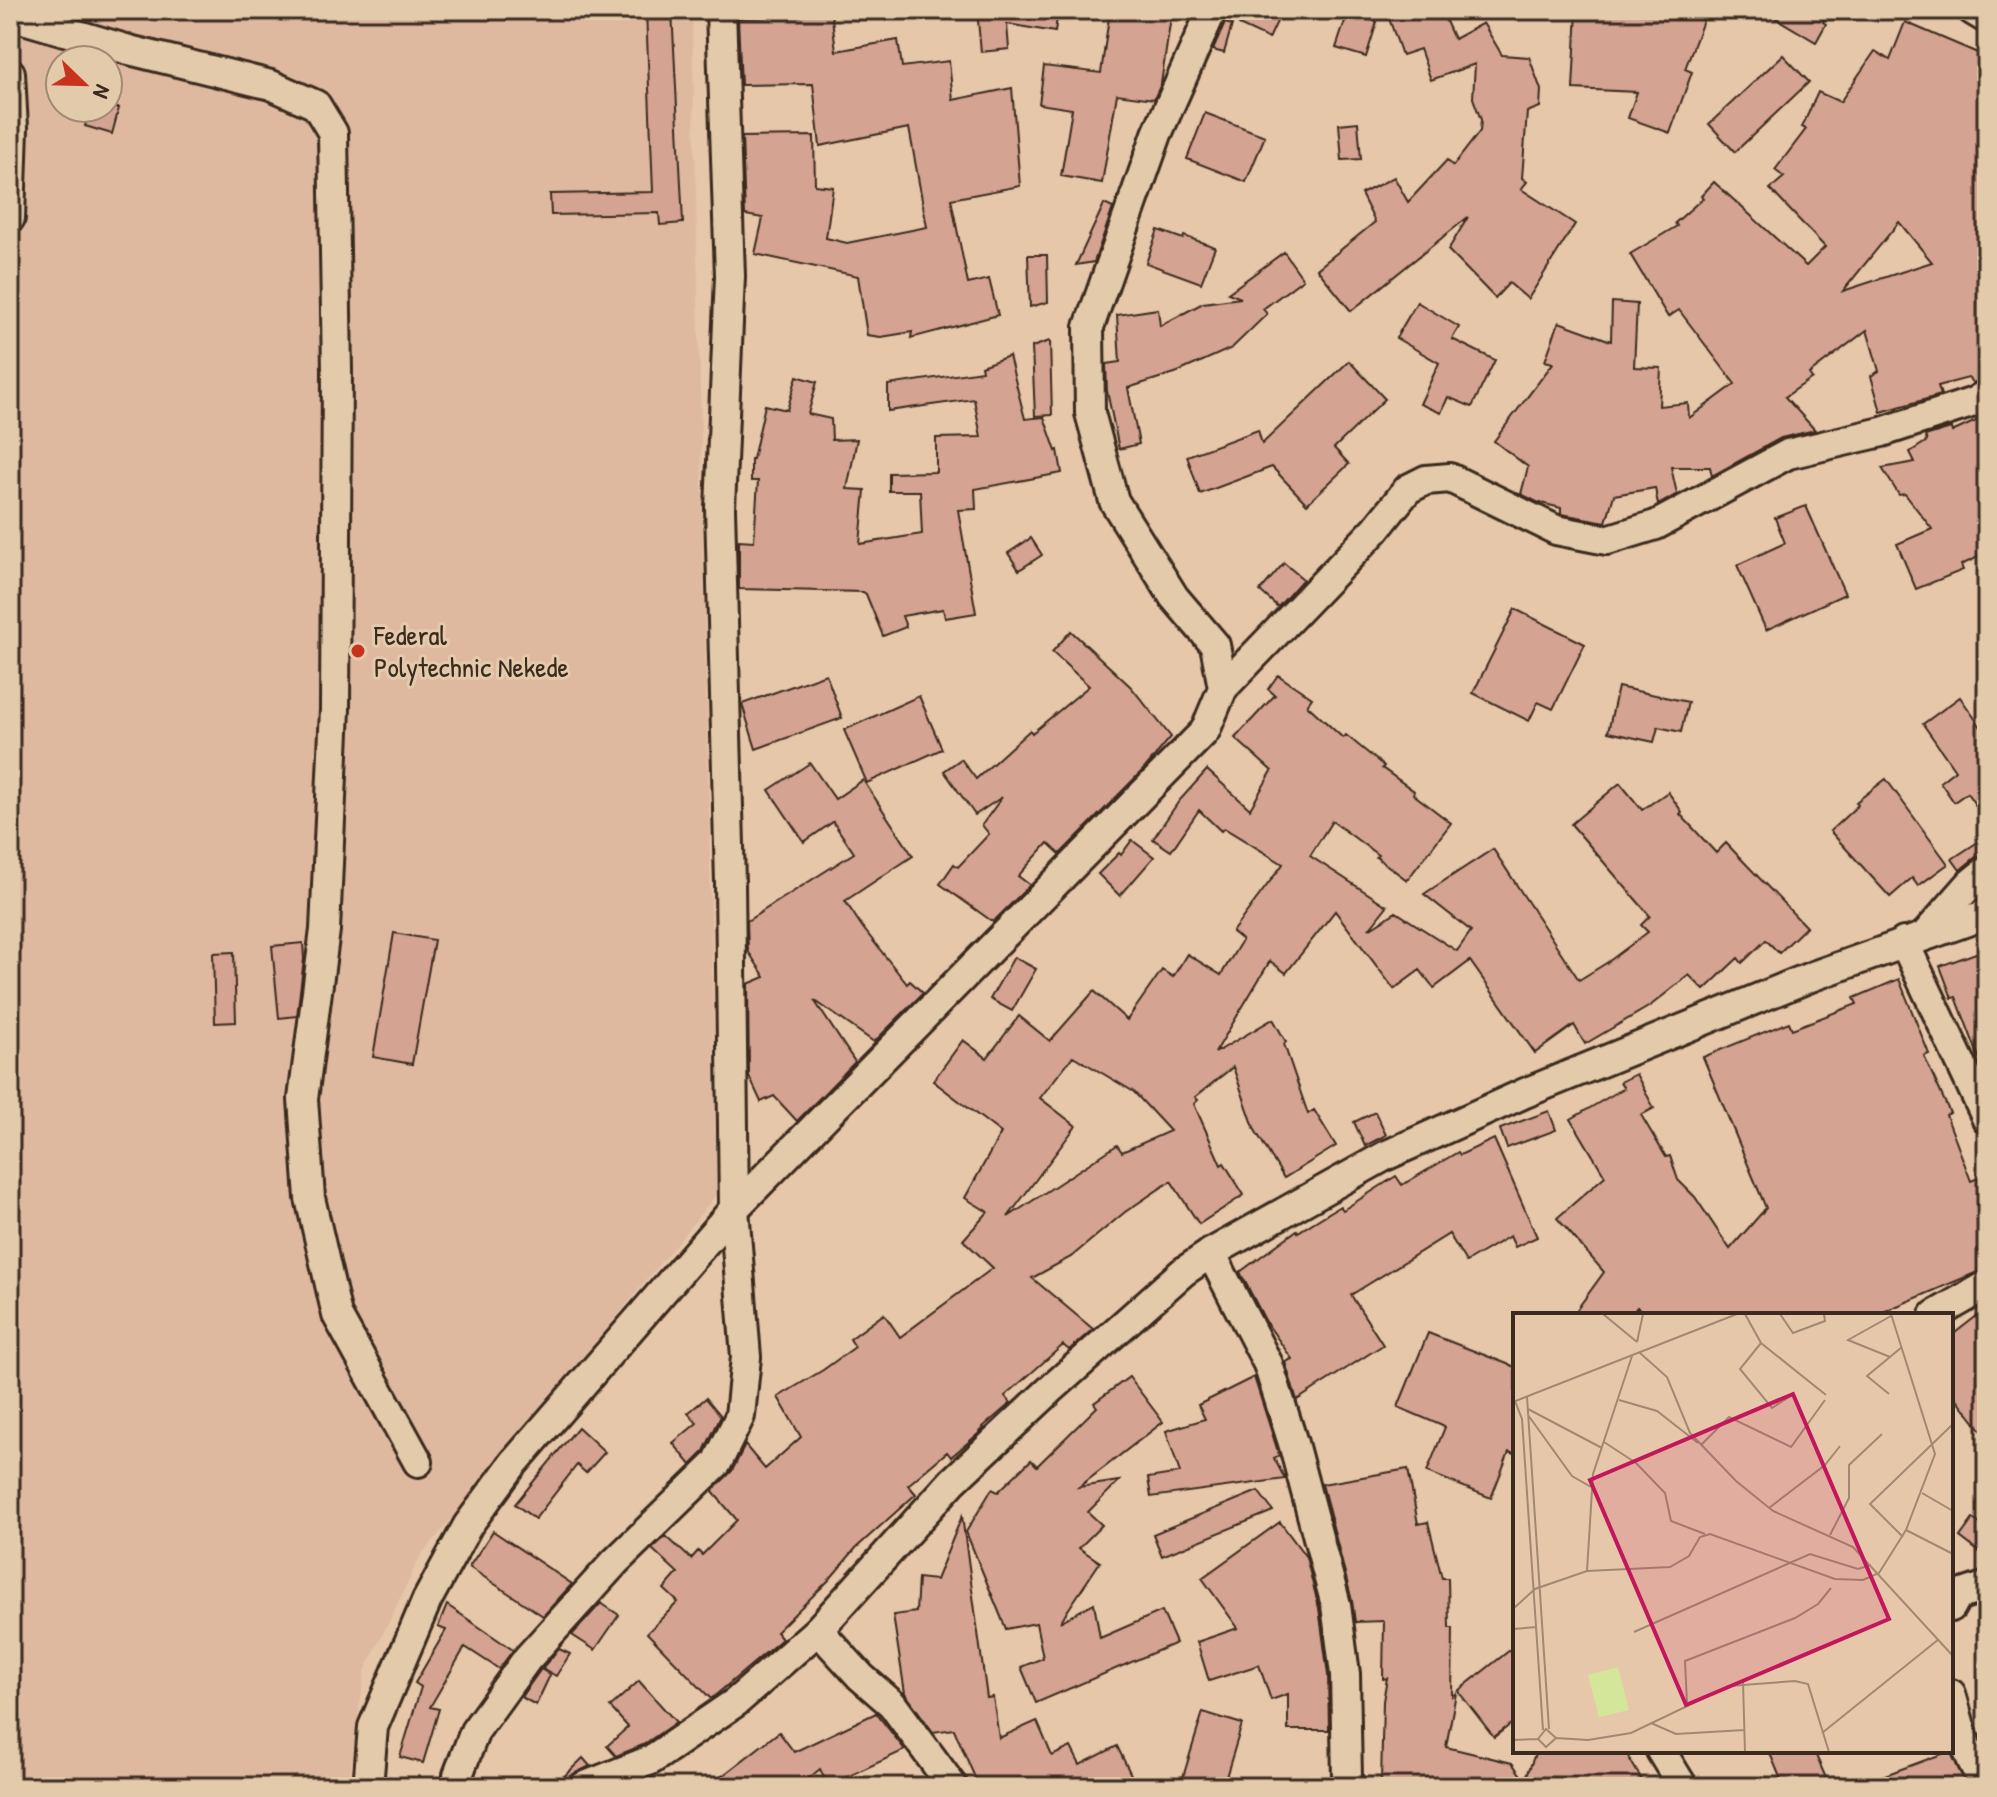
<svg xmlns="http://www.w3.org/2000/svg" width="1997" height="1797" viewBox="0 0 1997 1797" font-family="'Patrick Hand',sans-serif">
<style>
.built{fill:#deb9a0;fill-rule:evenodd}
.building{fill:#d5a392;stroke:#3b2a1e;stroke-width:2;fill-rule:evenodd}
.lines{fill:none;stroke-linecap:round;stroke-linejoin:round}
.minor-casing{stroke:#3b2a1e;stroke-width:34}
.minor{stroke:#e3caab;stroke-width:28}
.poi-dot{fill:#c8321e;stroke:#e3caab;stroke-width:3}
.labels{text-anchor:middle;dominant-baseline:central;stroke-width:6;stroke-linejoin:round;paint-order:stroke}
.poi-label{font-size:28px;fill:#3b2a1e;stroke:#e3caab;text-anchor:start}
.inset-road{fill:none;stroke:#a28872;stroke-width:2}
.view{fill:#c2185b;fill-opacity:0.15;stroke:#c2185b;stroke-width:4}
.inset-edge{fill:none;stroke:#3b2a1e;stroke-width:4}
</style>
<rect width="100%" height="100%" fill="#e6c7aa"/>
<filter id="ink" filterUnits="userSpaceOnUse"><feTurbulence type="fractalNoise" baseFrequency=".0125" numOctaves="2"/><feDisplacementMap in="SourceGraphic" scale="16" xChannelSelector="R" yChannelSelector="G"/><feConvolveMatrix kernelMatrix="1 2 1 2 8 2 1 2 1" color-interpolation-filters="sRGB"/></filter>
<g filter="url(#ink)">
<path class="built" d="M10 10H692L717 1194 420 1557 365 1671 348 1787H10ZM60 60H108V108H60Z"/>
<g class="building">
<polygon points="646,10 672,10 683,223 660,225 659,213 551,215 550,194 653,192"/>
<polygon points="801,10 831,10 836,51 898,40 902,67 949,61 953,100 1012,88 1020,186 951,199 968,284 989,279 998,315 911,338 912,332 881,337 867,335 858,276 755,254 763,218 745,215 742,137 814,136 815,185 833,187 826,238 847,243 927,227 909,128 820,146 813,84 741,85 738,18 801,16"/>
<polygon points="977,10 1058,10 1055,32 1007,24 1009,49 981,52"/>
<polygon points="1110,10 1172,10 1161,84 1154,99 1117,94 1102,183 1061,176 1072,109 1039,104 1044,66 1101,73"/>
<polygon points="1246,10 1267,10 1280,15 1269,39 1239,25"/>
<polygon points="1386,10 1441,10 1454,39 1483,23 1502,55 1529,57 1541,90 1540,107 1527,112 1522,178 1527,182 1521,189 1575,224 1528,299 1509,283 1495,298 1448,250 1468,217 1351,311 1317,269 1375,222 1361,194 1394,177 1408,202 1447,160 1453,166 1480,131 1481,120 1473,98 1475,64 1431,80 1420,49 1402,55"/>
<polygon points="1577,10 1707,10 1685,69 1692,72 1670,133 1628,118 1637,92 1573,89"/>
<polygon points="1762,10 1828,10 1823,22 1826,24 1816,42"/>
<polygon points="1348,12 1377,22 1366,57 1336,48"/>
<path d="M1905 22 1987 57V377L1973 383 1968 378 1938 386 1941 395 1881 412 1871 376 1879 371 1867 330 1809 374 1812 378 1785 397 1815 430 1781 438 1712 476 1710 467H1671L1677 494 1658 505 1655 488 1614 495 1606 522 1561 514V508L1537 502 1521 494 1528 467 1494 441 1553 363 1545 361 1559 322 1611 341 1612 302 1637 304 1634 367 1661 368 1659 406 1688 403 1689 418 1735 384 1679 310 1668 317 1630 254 1677 226 1675 223 1703 198 1701 196 1714 182 1806 266 1825 247 1770 189 1784 177 1775 170 1806 129 1802 127 1818 92 1840 102 1875 51 1890 60ZM1899 222 1932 262 1843 291Z"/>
<polygon points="1225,23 1232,25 1224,53 1213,50"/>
<polygon points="1783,55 1809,82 1735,152 1709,124"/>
<polygon points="90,108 119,108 112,134 85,126"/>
<polygon points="1205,113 1265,136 1246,182 1187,159"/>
<polygon points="1358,122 1361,159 1342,160 1339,124"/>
<polygon points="1104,204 1113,208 1094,262 1076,265"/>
<polygon points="1158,230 1183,239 1184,236 1215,247 1201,283 1146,263"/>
<polygon points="1284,252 1303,279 1263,309 1267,314 1232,348 1178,372 1128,388 1139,444 1119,449 1107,391 1106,364 1120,362 1117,315 1158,309 1160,326 1203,303 1241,298 1228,293"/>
<polygon points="1028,255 1047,255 1048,302 1030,307"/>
<polygon points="1417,302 1459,327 1452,339 1495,360 1472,407 1448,397 1441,413 1420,404 1439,363 1396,338"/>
<polygon points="1050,341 1052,415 1035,416 1032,347"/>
<polygon points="1009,356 1025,419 1044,417 1056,451 1058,450 1062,473 975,489 976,509 958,510 976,613 945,618 943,609 902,616 906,627 883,636 866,594 863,592 739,589 739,540 754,541 758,481 751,481 751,459 753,459 765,405 787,410 797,376 817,382 808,414 831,419 832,440 857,439 847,489 865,490 860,544 922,534 920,491 889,491 889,473 936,472 936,438 981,437 974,399 888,411 888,385 982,371 981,366"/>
<polygon points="1349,361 1385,399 1334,448 1349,464 1307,504 1272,467 1200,494 1187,456 1258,430 1262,444"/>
<polygon points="1987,416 1987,553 1961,565 1963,570 1916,589 1897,544 1932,529 1905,494 1899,495 1882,468 1915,462 1910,452 1927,441 1925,436 1951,428 1952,432"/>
<polygon points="1806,506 1845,594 1766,630 1737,565 1785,543 1775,518"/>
<polygon points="1031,538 1042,555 1019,570 1008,553"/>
<polygon points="1284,563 1303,579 1278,607 1260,591"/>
<polygon points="1515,609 1585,644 1553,709 1538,702 1529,721 1473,693"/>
<polygon points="1071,631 1131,687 1171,737 1145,768 1060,854 1048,843 1018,876 1030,885 993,922 940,884 954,864 958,867 989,834 982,825 1002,797 975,815 944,771 961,759 976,779 1030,730 1032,733 1089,686 1052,652"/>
<polygon points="826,674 842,718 756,749 742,704"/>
<path d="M1278 675 1312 698 1307 705 1343 738 1346 735 1384 766 1382 768 1414 791 1413 794 1451 823 1407 880 1376 857 1378 855 1332 821 1310 856 1387 906 1369 929 1396 912 1457 951 1471 931 1424 894 1493 849 1579 980 1608 962 1648 932 1641 925 1650 916 1571 824 1620 783 1642 810 1668 792 1682 812 1680 814 1716 853 1726 843 1806 927 1779 953 1766 940 1742 963 1738 958 1704 990 1689 975 1650 1006 1585 1044 1574 1025 1535 1053 1470 961 1434 988 1420 970 1394 989 1335 911 1286 973 1270 961 1215 1053 1273 1019 1286 1042 1284 1044 1308 1114 1314 1110 1336 1146 1284 1178 1255 1130 1233 1067 1195 1097 1198 1100 1194 1104 1221 1165 1224 1163 1244 1195 1199 1224 1171 1181 1125 1212 1071 1257 1032 1278 1093 1329 1069 1350 1063 1345 1005 1396 1011 1403 983 1427 984 1428 978 1434 951 1457 947 1452 908 1485 916 1494 856 1548 829 1580 776 1632 782 1639 711 1699 647 1633 678 1602 664 1589 678 1573 652 1549 666 1536 691 1559 698 1551 702 1555 737 1520 712 1491 732 1471 745 1445 765 1469 801 1437 778 1397 823 1370 855 1347 850 1339 884 1314 900 1337 993 1268 963 1240 988 1212 965 1198 1001 1133 933 1081 963 1040 987 1058 1019 1016 1050 1041 1094 991 1127 1020 1162 970 1173 977 1187 954 1221 975 1242 940 1232 932 1283 864 1224 828 1221 831 1199 810 1171 851 1153 839 1179 801 1207 770 1250 809 1272 771 1235 738 1275 695 1268 689ZM1073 1056 1134 1092 1170 1131 1122 1152 1117 1145 1008 1217 1076 1126 1040 1098Z"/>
<polygon points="1618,687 1688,702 1681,732 1658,727 1654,742 1608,732"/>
<polygon points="919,696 942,749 867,783 844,730"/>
<polygon points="1960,697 1987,736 1987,822 1967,793 1954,802 1940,782 1955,770 1923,724"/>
<polygon points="810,763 835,799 863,780 913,856 845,901 863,928 907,984 910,981 923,993 874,1042 814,1000 855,1062 797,1121 774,1096 761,1102 749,1076 748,984 765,977 748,951 747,921 854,853 833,822 804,842 769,790"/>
<polygon points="1886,779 1948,864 1918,886 1912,878 1890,897 1830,831 1858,805 1856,802"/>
<polygon points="1987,836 1987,853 1976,857 1960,870 1952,859"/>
<polygon points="1132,840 1154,857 1120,896 1098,874 1119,853 1121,855"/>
<polygon points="394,933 434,940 412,1064 373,1057"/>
<polygon points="303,943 304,959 297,1016 279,1018 272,946"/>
<polygon points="1987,949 1987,1076 1986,1076 1956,997 1952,998 1940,966"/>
<polygon points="234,952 236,1022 215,1023 213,953"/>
<polygon points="1014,957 1036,969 1012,1011 990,999"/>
<polygon points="1899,979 1929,1054 1924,1056 1950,1113 1946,1115 1971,1181 1983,1176 1987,1187 1987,1268 1876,1315 1647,1315 1637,1307 1631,1315 1573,1315 1604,1272 1557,1218 1605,1176 1571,1119 1624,1088 1620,1082 1636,1074 1654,1108 1641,1115 1666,1157 1670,1156 1678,1180 1695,1197 1730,1249 1766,1208 1703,1057 1789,1022 1792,1029 1857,1004 1854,998"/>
<polygon points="1549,1111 1556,1130 1507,1148 1500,1129"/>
<polygon points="1375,1112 1386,1135 1365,1146 1354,1122"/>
<polygon points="1494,1139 1537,1237 1515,1247 1510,1236 1466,1262 1449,1234 1351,1295 1383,1345 1297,1400 1285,1362 1292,1359 1266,1322 1240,1272 1297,1230 1298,1232 1340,1206 1343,1210 1396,1176 1402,1185 1458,1152 1460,1155"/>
<polygon points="1987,1308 1987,1437 1951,1391 1951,1336"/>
<polygon points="1428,1333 1515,1367 1515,1454 1509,1452 1491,1498 1427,1472 1445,1427 1398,1407"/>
<polygon points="1129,1377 1163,1422 1079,1487 1119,1481 1088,1512 1102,1525 1079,1548 1100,1562 1060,1622 1094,1603 1100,1638 1162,1611 1176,1643 1036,1703 1021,1667 1043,1658 1036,1623 1006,1629 966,1532 992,1489 998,1492 1031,1460 1037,1466 1097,1407 1094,1403"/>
<polygon points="1254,1377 1279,1455 1274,1458 1285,1479 1151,1497 1148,1478 1180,1473 1166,1431 1205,1419 1198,1405"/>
<polygon points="706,1398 721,1416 703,1453 691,1465 673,1443 697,1423 688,1413"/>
<polygon points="578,1427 605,1452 586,1473 577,1465 535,1519 515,1504"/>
<polygon points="1408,1469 1418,1524 1428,1522 1442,1578 1448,1578 1449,1628 1453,1628 1452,1696 1456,1693 1446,1747 1512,1763 1525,1781 1536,1751 1625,1751 1646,1787 1398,1787 1381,1783 1383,1701 1387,1678 1383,1679 1384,1621 1355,1622 1352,1601 1322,1484"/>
<polygon points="1258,1491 1273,1511 1162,1556 1153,1534"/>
<polygon points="962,1516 987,1698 993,1697 999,1738 1037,1721 1052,1756 1071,1747 1080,1765 1117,1746 1137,1787 979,1787 954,1729 933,1732 905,1693 893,1615 916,1612 918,1578 936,1580"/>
<polygon points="1973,1519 1987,1529 1987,1558 1960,1537"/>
<polygon points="1280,1522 1306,1557 1319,1608 1328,1675 1329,1730 1288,1730 1288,1694 1271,1700 1259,1665 1209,1681 1197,1642 1238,1628 1202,1578"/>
<polygon points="493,1531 572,1584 543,1616 469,1567"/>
<polygon points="601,1603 619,1615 595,1650 572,1635"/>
<polygon points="447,1605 513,1650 499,1669 465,1647 430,1707 439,1709 423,1763 400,1757 421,1687 415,1683 446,1630 438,1627"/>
<polygon points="1515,1646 1515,1721 1494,1737 1458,1691"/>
<polygon points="559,1649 570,1654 556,1676 542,1668"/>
<polygon points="541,1669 550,1675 536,1705 521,1697"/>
<polygon points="639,1681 676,1722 643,1745 616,1756 607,1746 628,1727 610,1707"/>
<polygon points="1203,1712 1242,1724 1223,1787 1183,1777"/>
<polygon points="876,1713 905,1750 828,1786 820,1769 798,1787 708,1787 779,1732 794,1752"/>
<polygon points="1769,1751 1814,1751 1830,1787 1784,1787"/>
<polygon points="1950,1751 1968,1787 1858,1787 1858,1785"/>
<polygon points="583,1758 590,1766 570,1776 566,1787 553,1787"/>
</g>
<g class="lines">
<defs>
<g id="minor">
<polyline points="1972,10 1987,19"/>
<polyline points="10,15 129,50 271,85 316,105 333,133 337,371 335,709 325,930 303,1099 310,1198 337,1315 418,1462"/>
<polyline points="10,73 13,128 10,218"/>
<polyline points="1223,688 1376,529 1408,489 1426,480 1450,478 1556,530 1607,540 1656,525 1788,454 1882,432 1974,402 1987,394"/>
<polyline points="1927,933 1971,883 1987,870"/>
<polyline points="1904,942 1987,1119"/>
<polyline points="1211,1253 1268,1364 1293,1443 1336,1605 1345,1674 1347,1779 1350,1787"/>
<polyline points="1935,1315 1987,1285"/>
<polyline points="1951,1607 1957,1596 1987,1586"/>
<polyline points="818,1630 861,1677 892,1704 953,1787"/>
<path d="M1951 1694C1960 1723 1966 1761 1987 1784"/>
<polyline points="1661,1751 1683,1787"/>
<polyline points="368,1787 373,1727 427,1600 468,1525 513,1464 734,1209 1205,731 1223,688 1215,645 1174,597 1114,501 1090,413 1089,327 1157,134 1212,10"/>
<polyline points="459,1787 458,1775 475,1731 527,1659 615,1562 717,1463 740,1416 746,1357 734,1209 730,883 720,508 730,276 721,10"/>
<polyline points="583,1787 651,1760 736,1702 818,1630 953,1481 1050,1390 1183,1272 1211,1253 1385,1156 1525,1093 1813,976 1987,914"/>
</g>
</defs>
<use href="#minor" class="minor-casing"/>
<use href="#minor" class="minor"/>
</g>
</g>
<circle class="poi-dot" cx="358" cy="651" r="8"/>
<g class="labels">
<g class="poi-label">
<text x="374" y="635">Federal<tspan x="374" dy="32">Polytechnic Nekede</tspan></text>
</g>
</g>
<g transform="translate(1513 1313)">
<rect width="440" height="440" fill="#e6c7aa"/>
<path d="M105 354 116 397 86 404 75 362Z" fill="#d4e69a"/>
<path class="inset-road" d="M90 1 124 29M232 1 248 30 313 82M267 1 280 20 312 8 311 1M124 29 130 1M248 30 227 56 259 95 279 82M127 40 154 64 177 120 223 168 260 198 340 234 440 343M377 44 335 27 378 3M376 81 354 63 389 34M14 84 36 416M106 87 144 98 185 130M2 88 9 106 30 417M0 89 224 1M15 96 89 135M15 102 59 163 78 174M91 129 123 150 152 180 158 208 192 221M188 132 216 104 278 134 312 87M409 180 440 198M256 195 312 152 327 133M393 217 440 241M317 222 336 185V152L369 121M390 224 357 191 440 111M74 258 157 254 176 243 187 224 197 221 322 266 350 267 366 260 393 217 422 141 378 1M0 296 22 276 74 258 80 161 119 43M0 316 24 314M121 319 297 241 345 256 358 252M230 369 232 439M174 391 172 348 282 305 305 291 318 275M138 410 163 421 231 417M309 420 426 326M43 425 33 434 25 426 33 416 43 425 75 427 118 420 216 373 282 368 295 371 316 439M0 427 25 426"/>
<path class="view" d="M280 81 376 306 173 392 77 167Z"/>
<rect width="440" height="440" class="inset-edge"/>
</g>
<rect width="1997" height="1797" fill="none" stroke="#e3caab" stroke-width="40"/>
<rect x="20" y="20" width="1957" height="1757" fill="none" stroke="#3b2a1e" stroke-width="3" filter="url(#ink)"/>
<g transform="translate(84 84) rotate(113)"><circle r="38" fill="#e3caab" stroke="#a08a73" stroke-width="2"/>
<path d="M0-6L14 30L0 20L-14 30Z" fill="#c8321e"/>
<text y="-12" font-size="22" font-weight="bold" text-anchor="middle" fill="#3b2a1e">N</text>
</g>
</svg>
